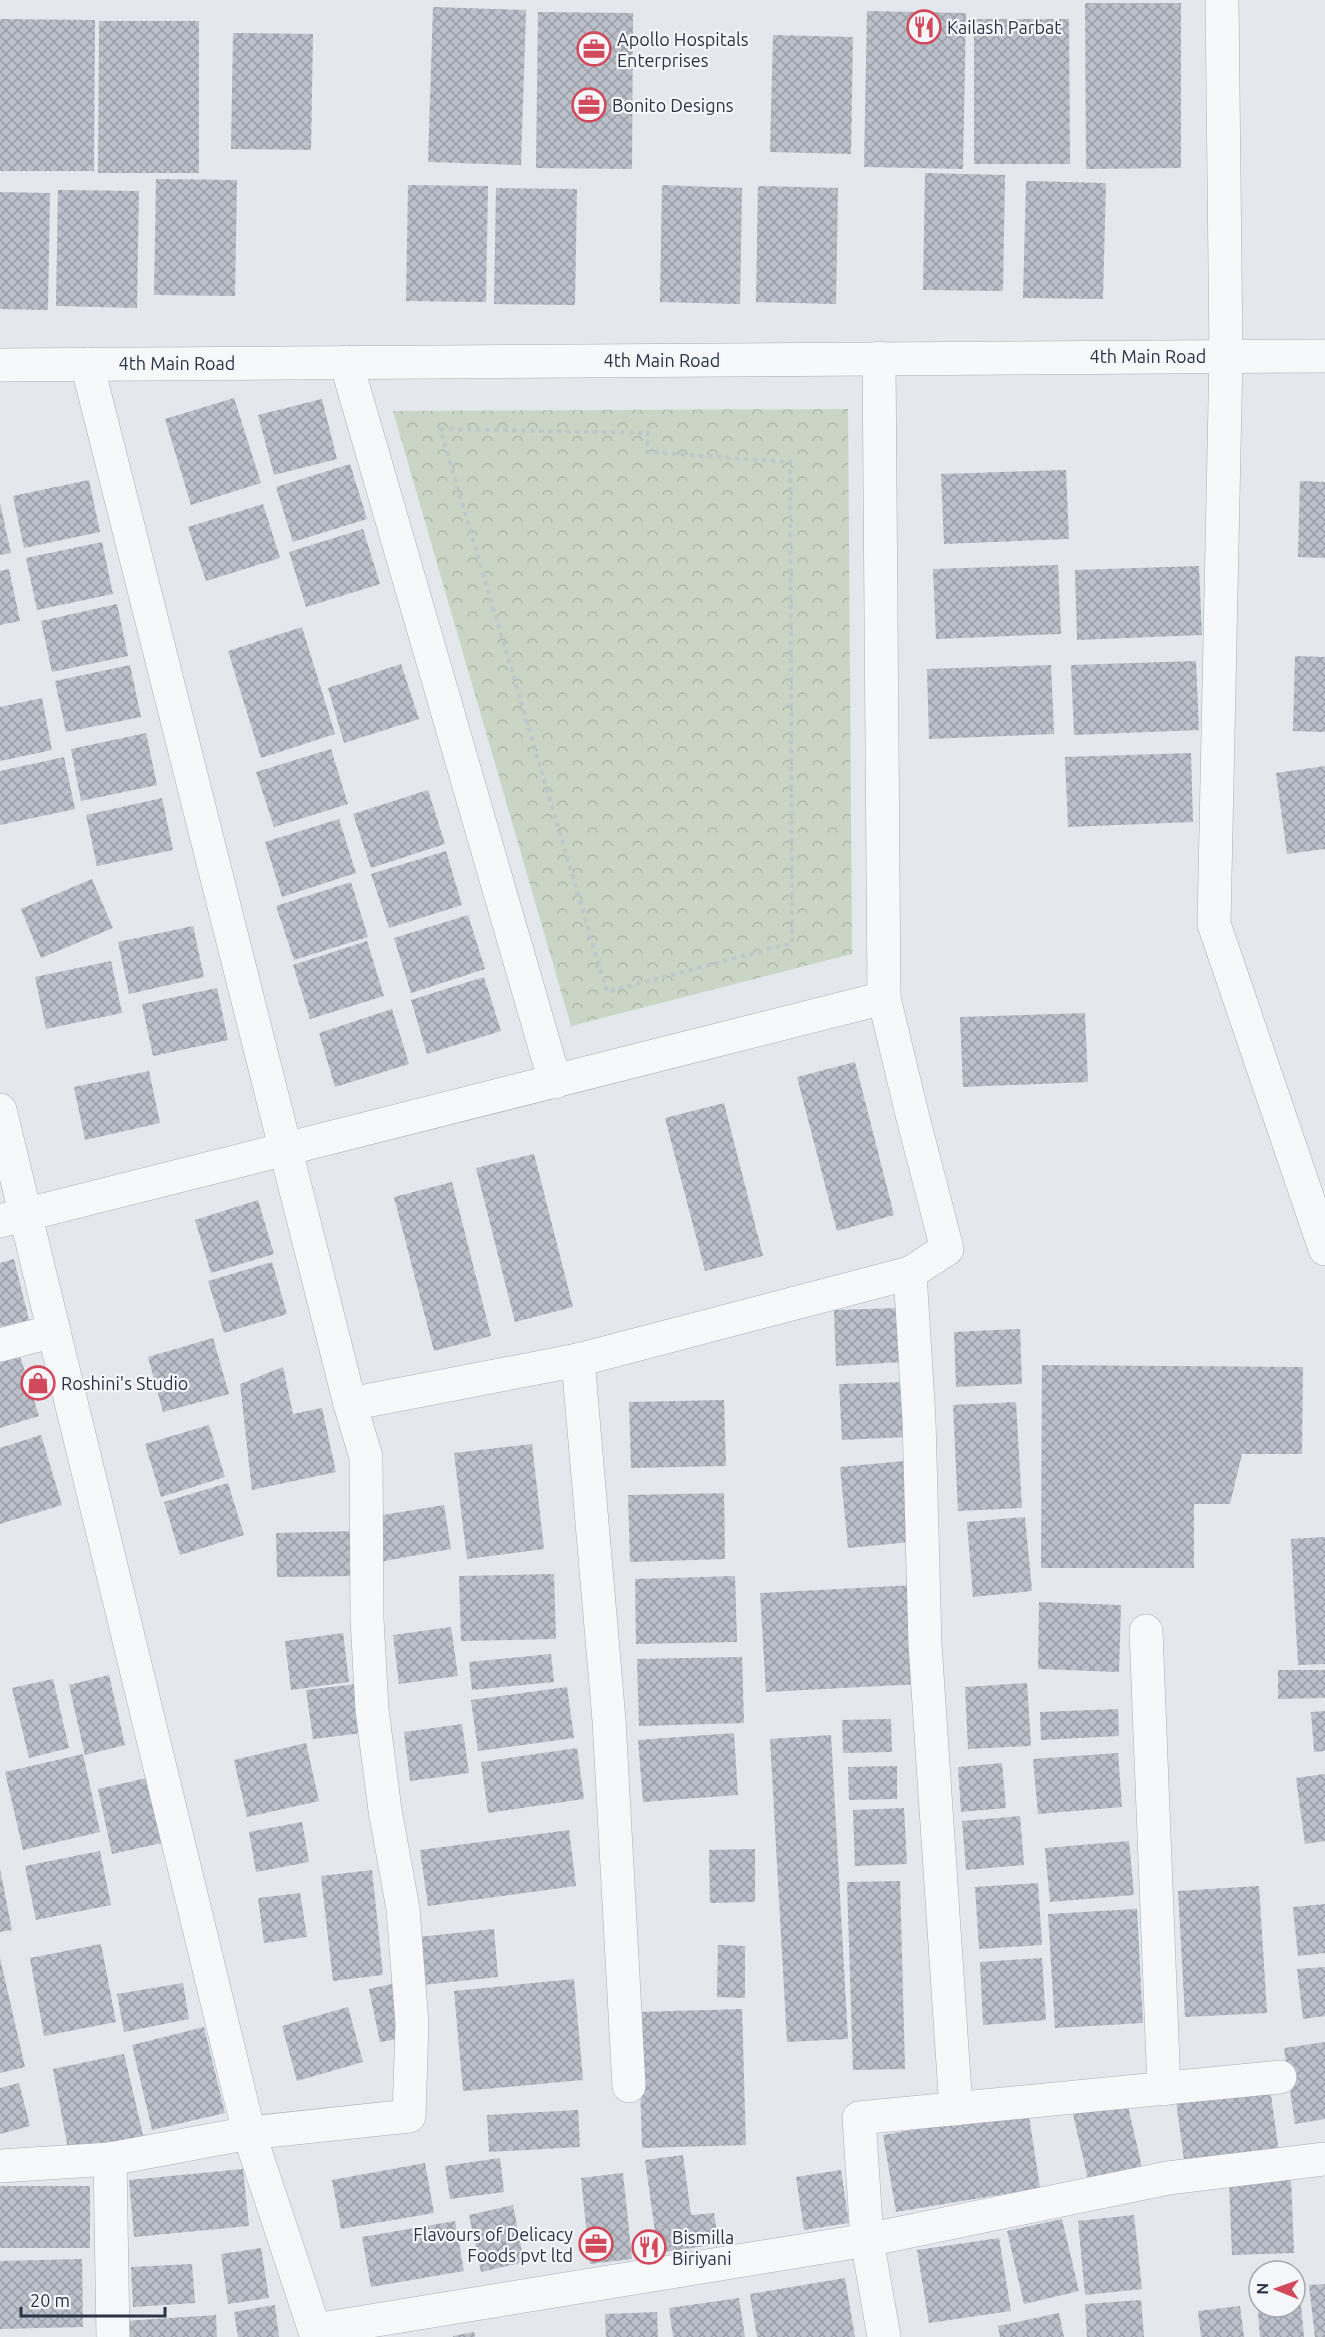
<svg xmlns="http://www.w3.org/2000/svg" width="1325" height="2337" viewBox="0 0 1325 2337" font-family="Ubuntu,sans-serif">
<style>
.park{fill:url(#park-crowns)}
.building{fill:url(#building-cross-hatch)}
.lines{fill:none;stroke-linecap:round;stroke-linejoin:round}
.minor-casing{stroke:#a9aeb7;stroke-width:34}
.path{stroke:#c2c5cb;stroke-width:4;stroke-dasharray:4.5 4.5;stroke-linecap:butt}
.minor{stroke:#f7f8fa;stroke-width:33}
.labels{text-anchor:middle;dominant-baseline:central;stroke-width:4.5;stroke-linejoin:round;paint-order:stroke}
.poi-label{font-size:18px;fill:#2b3445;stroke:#f4f6f9;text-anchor:start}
.street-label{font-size:18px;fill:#2b3445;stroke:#f4f6f9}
</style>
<defs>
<pattern id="park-crowns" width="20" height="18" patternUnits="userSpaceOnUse" patternTransform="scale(1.5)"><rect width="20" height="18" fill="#c9d6c5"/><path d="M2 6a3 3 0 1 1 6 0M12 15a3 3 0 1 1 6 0" fill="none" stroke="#adb8ab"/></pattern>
<pattern id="building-cross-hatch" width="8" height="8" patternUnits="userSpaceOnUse" patternTransform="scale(1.5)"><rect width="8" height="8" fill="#bbc0ca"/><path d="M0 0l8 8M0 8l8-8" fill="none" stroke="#989da6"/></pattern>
</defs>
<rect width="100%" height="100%" fill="#e4e7ec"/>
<polygon class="park" points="848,409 852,954 571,1026 393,411"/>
<g class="building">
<polygon points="1085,3 1181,3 1181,168 1086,169"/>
<polygon points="433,7 526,10 521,165 428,162"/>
<polygon points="867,11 966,13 963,169 864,167"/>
<polygon points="538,12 633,13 632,169 536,168"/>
<polygon points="0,19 95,20 94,171 0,171"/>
<polygon points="974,19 1069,19 1070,164 974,164"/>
<polygon points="99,21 199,21 199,173 98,173"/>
<polygon points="233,33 313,34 311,150 231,149"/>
<polygon points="773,35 853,37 851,154 770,152"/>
<polygon points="925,173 1005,175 1003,291 923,290"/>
<polygon points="156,179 237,180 235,296 154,295"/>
<polygon points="1026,181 1106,183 1103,299 1023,298"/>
<polygon points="408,185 488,186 486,302 406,301"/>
<polygon points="662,185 742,188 740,304 660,302"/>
<polygon points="758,186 838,188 836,304 756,302"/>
<polygon points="496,188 577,189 575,305 494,304"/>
<polygon points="58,190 139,191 137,308 56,306"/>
<polygon points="0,192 50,193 48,310 0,309"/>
<polygon points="234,398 261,483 191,505 165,419"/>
<polygon points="322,399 337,459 274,475 258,415"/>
<polygon points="350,464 367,519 293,542 276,487"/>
<polygon points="1066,470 1069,539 944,544 941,474"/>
<polygon points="89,480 100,532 24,548 13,496"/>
<polygon points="1300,481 1325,482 1325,558 1298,557"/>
<polygon points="0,503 11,553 0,555"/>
<polygon points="263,504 280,558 206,581 188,527"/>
<polygon points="363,529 380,584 306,607 289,552"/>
<polygon points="102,542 113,594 37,610 26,558"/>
<polygon points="1058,565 1061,634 936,639 933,569"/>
<polygon points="1199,566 1202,635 1077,640 1075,570"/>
<polygon points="9,569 20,621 0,625 0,571"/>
<polygon points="117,604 128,656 52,672 41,621"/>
<polygon points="302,627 335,734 261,758 228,651"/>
<polygon points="1295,656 1325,657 1325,732 1293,731"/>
<polygon points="1196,661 1199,730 1074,735 1071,665"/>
<polygon points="401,664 419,719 344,743 328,688"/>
<polygon points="130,665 141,717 66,732 55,681"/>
<polygon points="1051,665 1054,734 929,739 927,669"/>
<polygon points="42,698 52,750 0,761 0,707"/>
<polygon points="146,733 157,785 81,801 71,749"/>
<polygon points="331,749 348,804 274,827 256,772"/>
<polygon points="1191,753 1193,822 1068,827 1065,757"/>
<polygon points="64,757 75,809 0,825 0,771"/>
<polygon points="1325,766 1325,849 1287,854 1276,773"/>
<polygon points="428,790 445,844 371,868 353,814"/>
<polygon points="162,798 173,850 97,866 86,815"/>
<polygon points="339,819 356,873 282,897 265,842"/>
<polygon points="446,851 462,905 389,928 371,874"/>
<polygon points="92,879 113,928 41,958 21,909"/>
<polygon points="351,882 368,937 294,960 276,906"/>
<polygon points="468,915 485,969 411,993 394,938"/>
<polygon points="193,926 204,977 129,994 118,942"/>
<polygon points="367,941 384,996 310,1019 293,965"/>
<polygon points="111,961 122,1013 46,1029 35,977"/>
<polygon points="484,977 501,1031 427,1054 411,1000"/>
<polygon points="217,988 228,1040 153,1056 142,1004"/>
<polygon points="392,1009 409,1064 335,1087 319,1033"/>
<polygon points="1085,1013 1088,1082 963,1087 960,1017"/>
<polygon points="855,1062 894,1215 837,1231 797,1077"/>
<polygon points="149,1071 160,1123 85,1140 74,1087"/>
<polygon points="724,1103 763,1256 705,1271 665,1118"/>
<polygon points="534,1154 573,1307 515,1322 476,1168"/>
<polygon points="452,1182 491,1336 434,1351 394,1197"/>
<polygon points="258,1200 274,1254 211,1273 195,1220"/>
<polygon points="14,1259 29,1320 0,1327 0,1263"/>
<polygon points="272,1262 287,1314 224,1333 208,1281"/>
<polygon points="900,1308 902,1362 836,1366 834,1310"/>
<polygon points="1020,1329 1022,1384 956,1387 954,1332"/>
<polygon points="213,1338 229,1394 163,1412 148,1357"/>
<polygon points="17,1347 39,1416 0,1428 0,1352"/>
<polygon points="1042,1365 1303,1367 1302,1454 1242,1454 1230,1504 1194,1504 1194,1568 1041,1568"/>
<polygon points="283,1367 293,1414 322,1408 336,1472 252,1490 240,1384"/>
<polygon points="905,1382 908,1437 842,1440 839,1384"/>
<polygon points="724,1400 726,1466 631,1468 629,1402"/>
<polygon points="1016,1402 1022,1508 958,1511 953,1405"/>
<polygon points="209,1425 225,1477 161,1497 145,1444"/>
<polygon points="41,1435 62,1505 0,1524 0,1448"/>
<polygon points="532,1444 544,1549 467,1559 454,1453"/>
<polygon points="904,1461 911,1542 848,1548 840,1467"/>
<polygon points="228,1483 244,1535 180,1555 164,1502"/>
<polygon points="724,1493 725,1559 630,1562 628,1495"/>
<polygon points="444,1505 451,1549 379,1562 371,1517"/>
<polygon points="1025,1517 1032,1591 973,1597 967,1522"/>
<polygon points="356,1531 357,1576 277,1577 276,1533"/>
<polygon points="1325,1537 1325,1664 1298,1665 1291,1539"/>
<polygon points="554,1574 556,1639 461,1641 459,1576"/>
<polygon points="735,1576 737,1642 636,1644 635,1579"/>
<polygon points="915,1585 920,1684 766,1692 760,1593"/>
<polygon points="1039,1602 1121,1605 1119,1672 1038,1669"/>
<polygon points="451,1627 458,1676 399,1684 393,1635"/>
<polygon points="343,1633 349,1682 291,1690 285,1641"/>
<polygon points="551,1654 554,1682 472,1690 469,1662"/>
<polygon points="742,1657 744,1723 639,1726 637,1659"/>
<polygon points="1278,1670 1325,1670 1325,1698 1278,1699"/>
<polygon points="109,1675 125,1745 85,1755 69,1685"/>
<polygon points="53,1679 69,1748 29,1758 12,1688"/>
<polygon points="364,1683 371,1732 313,1739 306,1690"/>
<polygon points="1027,1683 1031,1746 968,1749 965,1687"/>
<polygon points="567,1687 574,1738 478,1751 471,1700"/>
<polygon points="1118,1709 1119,1736 1041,1740 1040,1712"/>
<polygon points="1325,1711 1325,1751 1314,1752 1311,1712"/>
<polygon points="891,1719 892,1752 843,1753 842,1720"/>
<polygon points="462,1724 469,1773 410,1781 404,1732"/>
<polygon points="734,1733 738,1795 643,1802 638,1740"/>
<polygon points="831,1735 848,2039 787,2042 770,1739"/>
<polygon points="306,1743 319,1801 247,1817 234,1760"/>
<polygon points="577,1748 584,1799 488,1813 481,1762"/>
<polygon points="1118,1753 1122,1807 1038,1814 1033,1759"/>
<polygon points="83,1754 100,1832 23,1850 5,1772"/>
<polygon points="1002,1763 1006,1808 961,1812 958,1767"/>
<polygon points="897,1766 897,1799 849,1800 848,1767"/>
<polygon points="1325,1774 1325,1841 1305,1844 1296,1778"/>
<polygon points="147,1778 162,1843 112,1854 98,1789"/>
<polygon points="904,1808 907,1864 855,1866 853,1810"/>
<polygon points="1020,1816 1024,1865 966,1870 962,1821"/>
<polygon points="302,1822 309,1862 256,1872 249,1832"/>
<polygon points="569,1830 576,1886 428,1906 420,1850"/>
<polygon points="1129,1841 1134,1895 1050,1902 1045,1848"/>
<polygon points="755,1849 755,1902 710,1903 709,1850"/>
<polygon points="100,1851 111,1905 36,1920 25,1866"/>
<polygon points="0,1869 12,1930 0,1932"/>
<polygon points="372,1870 383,1975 333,1981 321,1876"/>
<polygon points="900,1881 905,2069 853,2070 847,1882"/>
<polygon points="1038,1883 1042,1945 979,1949 975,1887"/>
<polygon points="1259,1886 1267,2013 1185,2017 1178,1891"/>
<polygon points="300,1893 307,1937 264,1943 258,1898"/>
<polygon points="1325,1904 1325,1953 1298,1956 1293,1907"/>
<polygon points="1137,1909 1143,2023 1055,2028 1048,1914"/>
<polygon points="494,1929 498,1977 413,1986 409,1938"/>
<polygon points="101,1944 116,2022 44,2036 30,1958"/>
<polygon points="718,1945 745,1946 745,1998 717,1997"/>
<polygon points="0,1958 25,2067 0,2073"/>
<polygon points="1042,1958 1046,2020 983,2025 980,1962"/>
<polygon points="1325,1967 1325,2016 1303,2019 1297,1969"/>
<polygon points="574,1979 583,2080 463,2091 454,1991"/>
<polygon points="183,1983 189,2019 124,2032 117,1994"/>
<polygon points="397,1983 408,2037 380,2042 369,1989"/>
<polygon points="348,2007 363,2062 297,2081 282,2026"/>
<polygon points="742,2009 746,2145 642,2148 638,2012"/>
<polygon points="204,2027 225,2113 152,2130 132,2045"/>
<polygon points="1325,2042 1325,2119 1295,2124 1284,2048"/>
<polygon points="124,2054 144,2139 68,2149 53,2069"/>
<polygon points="19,2083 30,2126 0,2134 0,2088"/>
<polygon points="1270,2088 1279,2153 1185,2167 1176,2101"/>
<polygon points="1127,2102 1143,2172 1089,2184 1073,2114"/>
<polygon points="578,2110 580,2147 489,2152 487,2115"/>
<polygon points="1028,2110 1040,2188 896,2212 883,2135"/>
<polygon points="683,2155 691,2215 714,2213 719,2244 658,2253 645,2160"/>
<polygon points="500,2158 504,2192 450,2199 445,2166"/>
<polygon points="425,2163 434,2213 341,2229 332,2180"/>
<polygon points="243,2169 249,2226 134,2237 129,2180"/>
<polygon points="841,2170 849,2223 804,2230 796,2177"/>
<polygon points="623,2173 632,2259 590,2264 581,2178"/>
<polygon points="1291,2178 1294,2253 1232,2255 1229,2181"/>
<rect x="0" y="2186" width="90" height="62"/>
<polygon points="513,2205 524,2262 481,2272 469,2215"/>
<polygon points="1134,2215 1142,2289 1085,2295 1078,2221"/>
<polygon points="1062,2219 1079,2291 1024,2304 1007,2231"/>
<polygon points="455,2221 464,2271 371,2287 362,2237"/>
<polygon points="999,2238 1011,2311 929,2323 917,2250"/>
<polygon points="261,2248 269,2298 228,2304 221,2254"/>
<polygon points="82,2259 83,2327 0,2329 0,2261"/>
<polygon points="192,2264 195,2303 133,2307 131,2267"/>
<polygon points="845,2278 855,2337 757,2337 750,2294"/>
<polygon points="1325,2284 1325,2337 1315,2337 1309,2285"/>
<polygon points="1300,2295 1304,2337 1260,2337 1257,2299 1259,2299 1259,2307 1295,2307 1295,2296"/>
<polygon points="739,2298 745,2337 673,2337 669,2308"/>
<polygon points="1141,2300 1144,2337 1087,2337 1085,2304"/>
<polygon points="275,2305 279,2337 238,2337 234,2312"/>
<polygon points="1240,2306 1244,2337 1201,2337 1198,2311"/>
<polygon points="657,2312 658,2337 606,2337 605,2314"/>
<polygon points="1059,2313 1064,2337 1000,2337 998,2326"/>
<polygon points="216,2315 217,2337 125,2337 124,2321"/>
<polygon points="474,2332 475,2337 453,2337 453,2336"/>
</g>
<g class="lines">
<defs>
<g id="minor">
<polyline points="1222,0 1226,356 1214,924 1325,1249"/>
<polyline points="346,362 555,1082"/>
<polyline points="0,365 1325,356"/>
<polyline points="0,1110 249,2133 317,2337"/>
<polyline points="0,1221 884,998"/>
<polyline points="910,1273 919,1420 925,1644 956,2109"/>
<polyline points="0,1345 54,1331"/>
<polyline points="578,1360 609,1720 629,2086"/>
<polyline points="350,1404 578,1360 910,1273 947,1249 912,1114 884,998 879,358"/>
<polyline points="1146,1631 1164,2089"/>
<polyline points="110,2159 113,2337"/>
<polyline points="0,2166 110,2159 249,2133 409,2116 412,2024 403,1909 385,1810 372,1710 367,1619 366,1457 350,1404 87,364"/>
<polyline points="315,2330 867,2240 1168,2178 1325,2159"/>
<polyline points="884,2337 867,2240 859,2118 1280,2077"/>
</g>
</defs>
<use href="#minor" class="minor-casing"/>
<polygon class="path" points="440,429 648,433 647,452 790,462 792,943 607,992"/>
<use href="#minor" class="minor"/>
</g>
<defs>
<symbol id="restaurant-ring" viewBox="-11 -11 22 22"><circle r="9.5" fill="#f4f6f9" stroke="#d1495b" stroke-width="1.5"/><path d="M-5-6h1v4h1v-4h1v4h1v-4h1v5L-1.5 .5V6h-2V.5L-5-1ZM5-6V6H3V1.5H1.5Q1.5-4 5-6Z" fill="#d1495b"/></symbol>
<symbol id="office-ring" viewBox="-11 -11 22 22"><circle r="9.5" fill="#f4f6f9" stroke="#d1495b" stroke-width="1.5"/><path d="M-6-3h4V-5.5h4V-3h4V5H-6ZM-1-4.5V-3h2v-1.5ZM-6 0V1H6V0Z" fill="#d1495b"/></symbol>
<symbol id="shop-ring" viewBox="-11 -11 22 22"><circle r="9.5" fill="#f4f6f9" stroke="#d1495b" stroke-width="1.5"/><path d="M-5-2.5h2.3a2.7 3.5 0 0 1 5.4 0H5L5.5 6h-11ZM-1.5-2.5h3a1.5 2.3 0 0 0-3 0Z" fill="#d1495b"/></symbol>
</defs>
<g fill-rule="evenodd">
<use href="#restaurant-ring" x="905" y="8" width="38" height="38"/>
<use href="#office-ring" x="575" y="30" width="38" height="38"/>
<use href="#office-ring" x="570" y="86" width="38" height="38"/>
<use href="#shop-ring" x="19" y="1364" width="38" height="38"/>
<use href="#office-ring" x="577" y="2225" width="38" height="38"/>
<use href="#restaurant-ring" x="630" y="2228" width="38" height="38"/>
</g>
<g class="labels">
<g class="poi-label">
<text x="947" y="27">Kailash Parbat</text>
<text x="617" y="39">Apollo Hospitals<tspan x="617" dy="21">Enterprises</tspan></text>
<text x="612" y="105">Bonito Designs</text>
<text x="61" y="1383">Roshini's Studio</text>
<text x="573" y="2234" text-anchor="end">Flavours of Delicacy<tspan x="573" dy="21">Foods pvt ltd</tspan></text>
<text x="672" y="2237">Bismilla<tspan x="672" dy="21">Biriyani</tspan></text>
</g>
<g class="street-label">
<text x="1148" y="356">4th Main Road</text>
<text x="662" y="360">4th Main Road</text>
<text x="177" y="363">4th Main Road</text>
</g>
</g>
<g transform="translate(1277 2289) rotate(271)"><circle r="28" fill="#f4f6f9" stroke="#a4a8b1" stroke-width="1.5"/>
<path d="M0-4.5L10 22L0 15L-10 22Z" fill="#d1495b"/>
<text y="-9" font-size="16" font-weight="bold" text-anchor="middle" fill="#2b3445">N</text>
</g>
<path d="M21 2307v9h144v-9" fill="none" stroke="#2b3445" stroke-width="3"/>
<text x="30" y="2307" font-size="18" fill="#2b3445" stroke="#f4f6f9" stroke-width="4.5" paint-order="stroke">20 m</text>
</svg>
